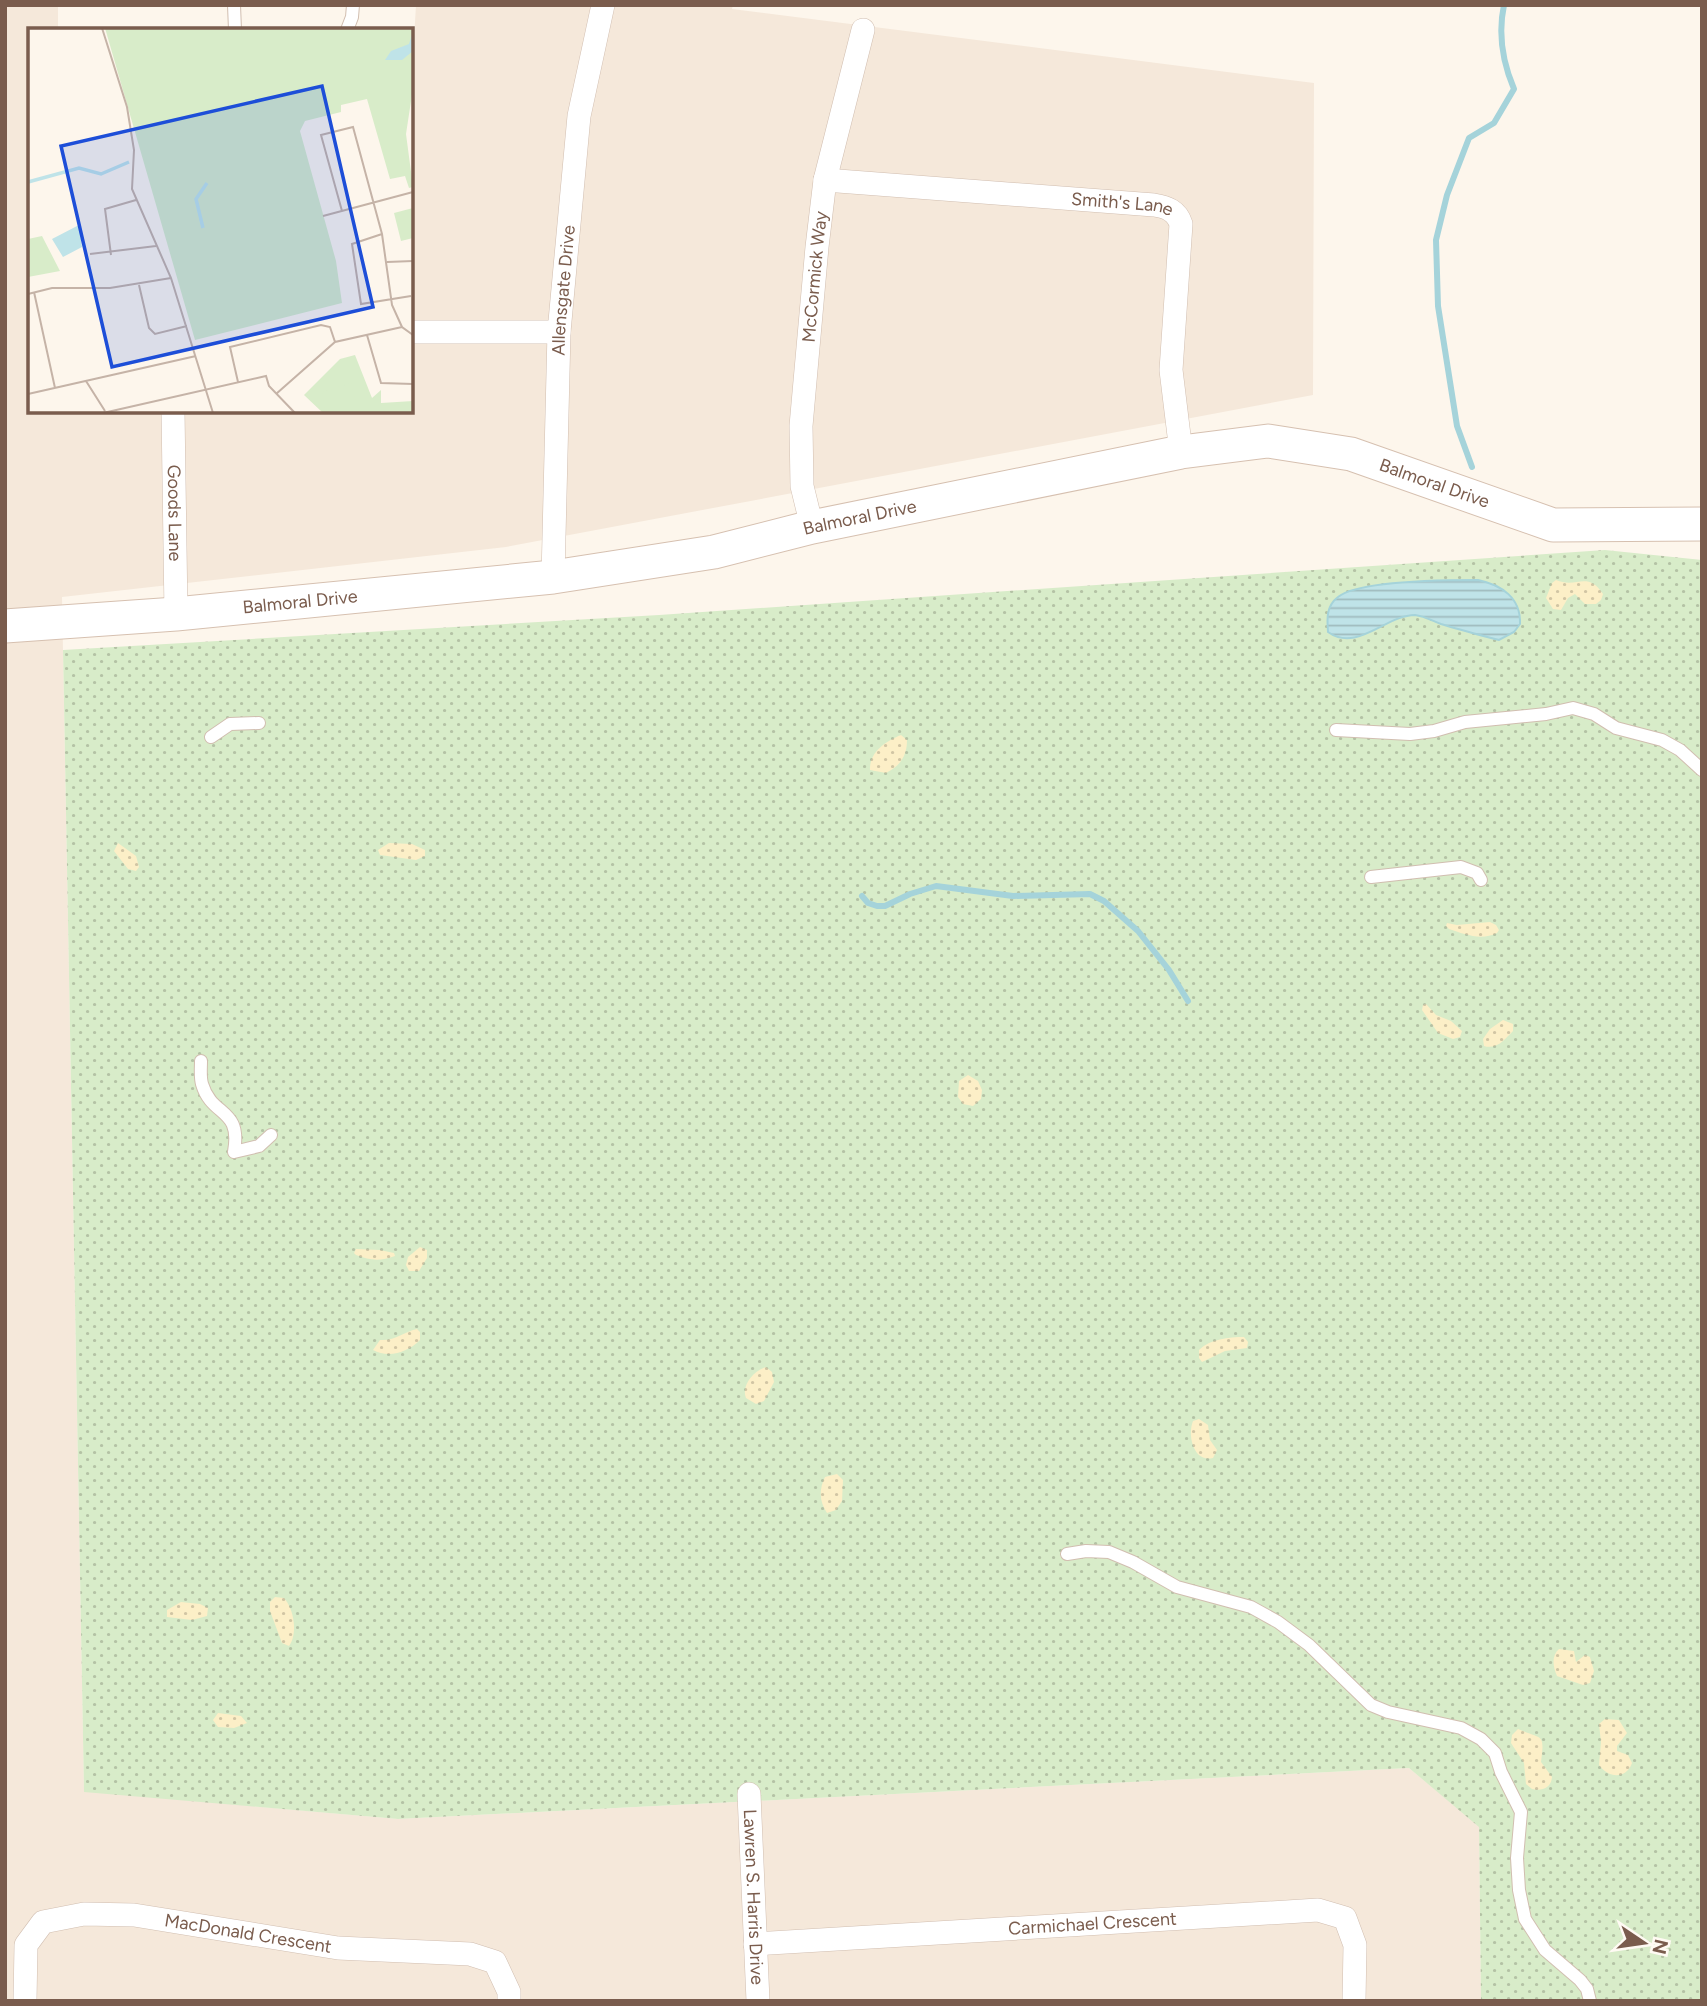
<svg xmlns="http://www.w3.org/2000/svg" width="1707" height="2006" viewBox="0 0 1707 2006" font-family="Figtree,sans-serif">
<style>
.residential{fill:#f5e8da}
.green{fill:url(#green-dots)}
.sand{fill:url(#sand-dots)}
.water{fill:url(#water-rules);stroke:#a5d3da;stroke-width:2}
.lines{fill:none;stroke-linecap:round;stroke-linejoin:round}
.stream{stroke:#a5d3da;stroke-width:6}
.lane-casing{stroke:#d1beb0;stroke-width:14}
.street-casing{stroke:#d1beb0;stroke-width:24}
.secondary-casing{stroke:#d6c0b0;stroke-width:35}
.lane{stroke:#fff;stroke-width:12}
.street{stroke:#fff;stroke-width:23}
.secondary{stroke:#fff;stroke-width:33}
.labels{text-anchor:middle;dominant-baseline:central;stroke-width:7;stroke-linejoin:round;paint-order:stroke}
.street-label{font-size:18px;fill:#7a5c4d;stroke:#fffaf3}
.inset-river{fill:none;stroke:#bfe3e8;stroke-width:3.5}
.inset-road{fill:none;stroke:#c5b3a7;stroke-width:2}
.view{fill:#1d4ed8;fill-opacity:0.15;stroke:#1d4ed8;stroke-width:3.5}
.inset-edge{fill:none;stroke:#7a5c4d;stroke-width:3.5}
</style>
<defs>
<pattern id="green-dots" width="8" height="8" patternUnits="userSpaceOnUse" patternTransform="scale(1.75)"><rect width="8" height="8" fill="#d8ecc9"/><path d="M2 2h.1M6 6h.1" fill="none" stroke="#b4c2a5" stroke-width="1.8" stroke-linecap="round"/></pattern>
<pattern id="sand-dots" width="8" height="8" patternUnits="userSpaceOnUse" patternTransform="scale(1.75)"><rect width="8" height="8" fill="#fcefc7"/><path d="M2 2h.1M6 6h.1" fill="none" stroke="#d1c5a4" stroke-width="1.8" stroke-linecap="round"/></pattern>
<pattern id="water-rules" width="6" height="5" patternUnits="userSpaceOnUse" patternTransform="scale(1.75)"><rect width="6" height="5" fill="#bfe3e8"/><path d="M0 2.5h6" fill="none" stroke="#a0bbbe"/></pattern>
</defs>
<rect width="100%" height="100%" fill="#fdf6ec"/>
<polygon class="residential" points="5,5 58,5 58,30 30,30 30,411 411,411 411,90 416,5 733,5 732,9 1314,83 1313,395 506,547 62,597 84,1791 398,1819 1409,1768 1479,1826 1481,2001 5,2001"/>
<polygon class="green" points="1605,550 1702,560 1702,2001 1481,2001 1479,1827 1409,1768 398,1819 84,1792 63,650 659,615"/>
<g class="sand">
<path d="M1556 580C1577 589 1587 570 1603 594L1601 600 1596 604H1585L1575 594 1568 598 1561 610 1553 609 1546 598 1552 583Z"/>
<path d="M901 735 907 740C907 756 900 766 886 773L870 770C869 752 886 741 901 735Z"/>
<polygon points="118,843 136,856 139,867 136,871 128,869 114,851"/>
<polygon points="389,843 412,844 425,850 425,856 416,860 380,855 378,850"/>
<path d="M1490 922 1496 925 1499 930 1497 933C1481 941 1464 934 1449 929L1446 926 1447 923 1457 925Z"/>
<polygon points="1426,1004 1436,1015 1451,1021 1462,1031 1460,1037 1453,1039 1438,1033 1422,1010 1423,1005"/>
<path d="M1503 1020 1513 1024V1031C1505 1039 1497 1050 1484 1046L1483 1039 1490 1029Z"/>
<polygon points="968,1075 978,1081 982,1090 981,1099 973,1106 963,1104 958,1097 959,1081"/>
<polygon points="420,1247 427,1250 427,1258 419,1271 409,1271 406,1265 408,1257"/>
<path d="M356 1249 380 1250 394 1253 395 1256C381 1261 371 1261 356 1255L354 1253Z"/>
<path d="M417 1329 420 1332V1340C408 1352 389 1359 373 1350L380 1340C396 1341 403 1332 417 1329Z"/>
<path d="M1244 1337 1248 1342 1247 1348 1225 1351 1202 1362 1199 1358V1350C1210 1339 1229 1337 1244 1337Z"/>
<path d="M766 1367 772 1372 774 1382 764 1401 756 1404 746 1398C741 1386 753 1371 766 1367Z"/>
<path d="M1199 1419 1208 1425 1210 1440 1217 1450 1213 1458C1194 1463 1187 1436 1193 1421Z"/>
<path d="M837 1474 843 1480 842 1501 836 1510 827 1513C819 1501 819 1489 825 1477Z"/>
<path d="M275 1597 284 1598C294 1609 298 1634 289 1646L282 1643 270 1611V1602Z"/>
<polygon points="181,1602 200,1604 208,1608 207,1616 192,1620 167,1617 167,1610"/>
<path d="M1559 1649 1574 1651 1576 1662 1585 1655 1590 1657 1594 1671 1590 1683 1583 1685 1557 1676C1553 1667 1551 1656 1559 1649Z"/>
<polygon points="218,1713 241,1716 247,1723 234,1728 218,1727 213,1720"/>
<path d="M1605 1719 1619 1720 1627 1733 1617 1746V1751L1628 1755 1632 1763C1626 1780 1608 1778 1599 1765L1601 1742 1599 1724Z"/>
<path d="M1518 1729C1542 1740 1545 1732 1541 1762L1552 1777C1551 1789 1541 1791 1532 1789L1526 1784 1524 1763 1511 1743 1512 1735Z"/>
</g>
<path class="water" d="M1478 580C1502 585 1521 598 1520 624L1514 632 1499 640C1480 635 1460 630 1441 624 1433 621 1424 616 1415 615 1386 615 1357 653 1328 632 1327 619 1326 606 1338 597 1359 580 1449 580 1478 580Z"/>
<g class="lines">
<g class="stream">
<path d="M1472 467 1457 426 1438 306 1436 240 1447 195 1469 138 1494 123 1514 89C1503 63 1498 33 1504 5"/>
<polyline points="862,896 868,903 877,906 885,906 910,894 936,886 1013,896 1090,894 1104,901 1138,931 1169,970 1188,1001"/>
</g>
<defs>
<g id="lane">
<polyline points="234,5 235,30"/>
<polyline points="347,30 352,17 353,5"/>
<polyline points="1336,730 1410,734 1434,731 1465,722 1546,714 1573,708 1594,714 1616,728 1662,740 1680,750 1702,770"/>
<polyline points="211,737 230,724 259,723"/>
<polyline points="1371,877 1461,867 1477,873 1481,880"/>
<path d="M201 1061C201 1069 200 1077 202 1084 212 1118 242 1107 234 1152L259 1146 271 1135"/>
<polyline points="1067,1554 1086,1551 1109,1552 1133,1562 1177,1587 1251,1607 1278,1622 1309,1645 1371,1705 1388,1712 1461,1728 1481,1739 1495,1753 1501,1772 1521,1812 1517,1858 1519,1890 1525,1919 1545,1950 1580,1980 1587,1989 1590,2001"/>
</g>
<g id="street">
<path id="s1" d="M825 180 1154 205C1167 207 1177 211 1181 224L1171 370 1181 452"/>
<polyline points="411,332 559,332"/>
<path id="s2" d="M173 411 176 614"/>
<path id="s3" d="M812 527 802 486 801 426 817 247 825 180 863 30"/>
<path id="s4" d="M553 577 559 332 579 116 603 5"/>
<path id="s5" d="M749 1794 758 2001"/>
<path id="s6" d="M755 1944 1318 1910 1345 1918 1355 1945 1354 2001"/>
<path id="s7" d="M25 2001 26 1945 43 1922 84 1914 134 1915 338 1948 470 1954 495 1962 509 1992V2001"/>
</g>
<g id="secondary">
<path id="s8" d="M5 626 176 614 553 577 714 552 812 527 1181 452 1268 441 1351 454 1553 525 1702 524"/>
</g>
</defs>
<use href="#lane" class="lane-casing"/>
<use href="#street" class="street-casing"/>
<use href="#secondary" class="secondary-casing"/>
<use href="#lane" class="lane"/>
<use href="#street" class="street"/>
<use href="#secondary" class="secondary"/>
</g>
<g class="labels">
<g class="street-label">
<text stroke="none"><textPath href="#s1" startOffset="298">Smith's Lane</textPath></text>
<text stroke="none"><textPath href="#s3" startOffset="252">McCormick Way</textPath></text>
<text stroke="none"><textPath href="#s4" startOffset="287">Allensgate Drive</textPath></text>
<text stroke="none"><textPath href="#s8" startOffset="1451">Balmoral Drive</textPath></text>
<text stroke="none"><textPath href="#s2" startOffset="102">Goods Lane</textPath></text>
<text stroke="none"><textPath href="#s8" startOffset="863">Balmoral Drive</textPath></text>
<text stroke="none"><textPath href="#s8" startOffset="296">Balmoral Drive</textPath></text>
<text stroke="none"><textPath href="#s5" startOffset="103">Lawren S. Harris Drive</textPath></text>
<text stroke="none"><textPath href="#s6" startOffset="338">Carmichael Crescent</textPath></text>
<text stroke="none"><textPath href="#s7" startOffset="292">MacDonald Crescent</textPath></text>
</g>
</g>
<g transform="translate(28 28)">
<rect width="385" height="385" fill="#fdf6ec"/>
<path d="M77 0H385V60L378 106 385 159 381 160 377 148 362 151 339 71 313 77V84L277 93 272 103 308 233 314 275 167 312ZM14 208 32 243 0 249V211ZM327 327 344 370 353 362V375L385 373V385H295L276 367 312 331Z" fill="#d8ecc9"/>
<path d="M385 180V210L373 213 366 185Z" fill="#d8ecc9"/>
<path d="M323 355 328 374 324 385H297L294 364Z" fill="#d8ecc9"/>
<path d="M385 3V23L374 32H357L363 23 381 16ZM51 197 54 219 35 229 24 211Z" fill="#bfe3e8"/>
<path class="inset-river" d="M0 154 51 140 73 146 101 134M175 200 168 171 179 155"/>
<path class="inset-road" d="M74 0 99 79 106 122 104 161 143 250 185 385M314 183 293 107 325 99 354 206 364 277 374 299 385 307M295 188 385 164M354 206 324 216 333 276 383 268M62 226 128 218M83 227 77 181 108 172M359 234 385 233M111 257 121 300 127 306 159 298M6 264 27 360M0 266 24 260H82L143 250M339 307 353 355 385 356M58 353 77 383M210 354 202 319 293 297 302 299 307 314M0 366 168 328M248 366 307 314 374 299M75 385 238 348 241 358 267 385"/>
<path class="view" d="M294 58 345 279 84 339 33 118Z"/>
<rect width="385" height="385" class="inset-edge"/>
</g>
<rect width="1707" height="2006" fill="none" stroke="#7a5c4d" stroke-width="14"/>
<g transform="translate(1644 1943) rotate(103)" stroke="#fffaf3" stroke-width="5" paint-order="stroke">
<path d="M0-5L12 26L0 18L-12 26Z" fill="#7a5c4d"/>
<text y="-10" font-size="19" font-weight="bold" text-anchor="middle" fill="#7a5c4d">N</text>
</g>
</svg>
